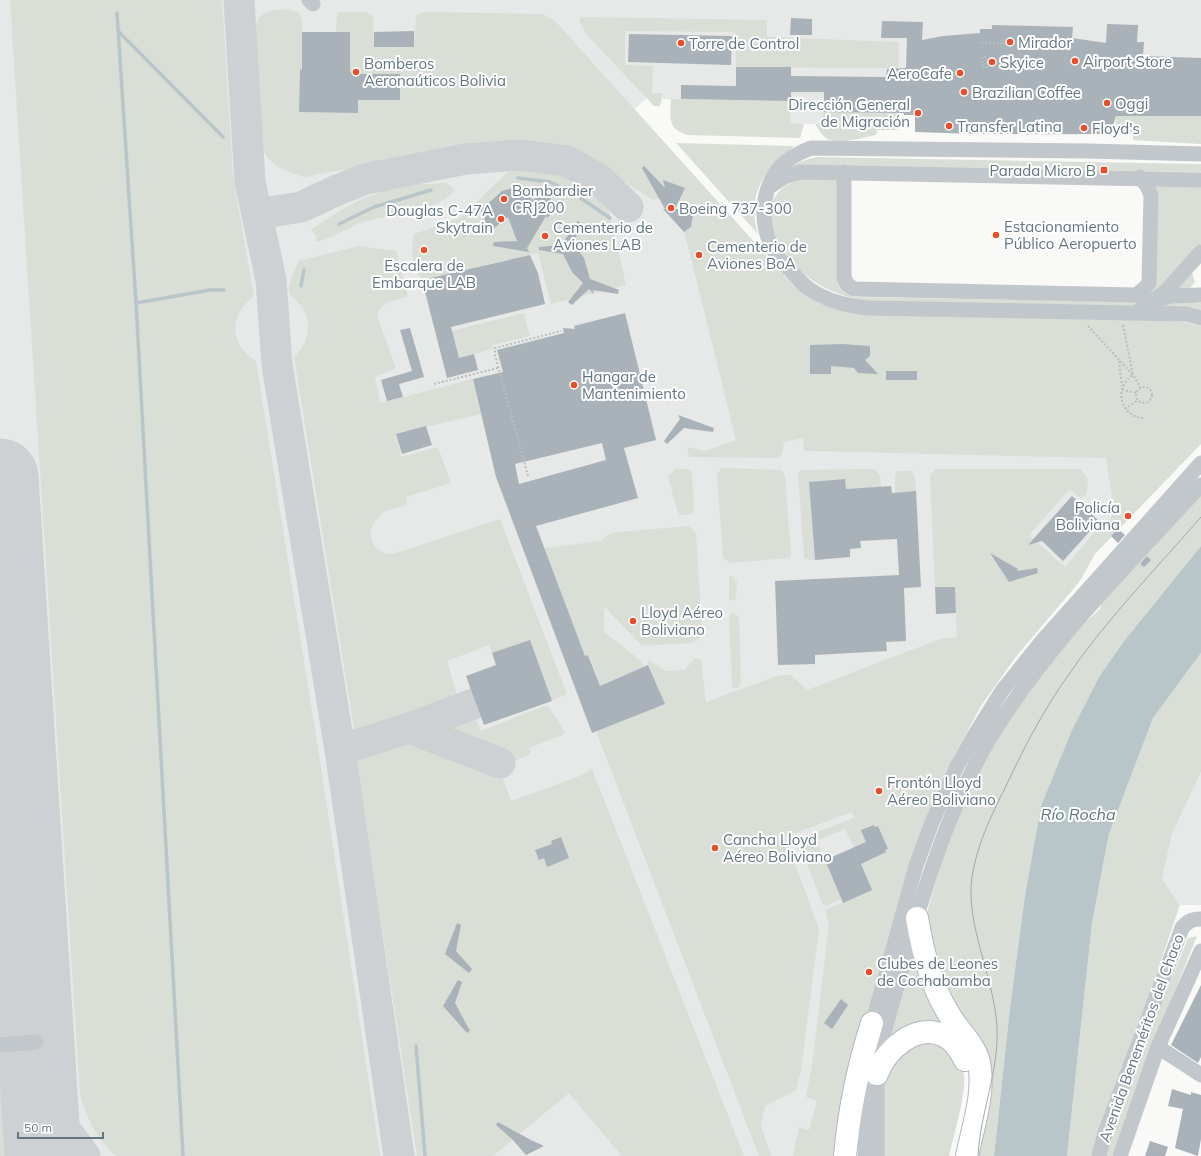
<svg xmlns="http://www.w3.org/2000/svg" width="1201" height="1156" viewBox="0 0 1201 1156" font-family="Mulish,sans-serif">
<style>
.built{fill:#e7e8e8}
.green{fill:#d9ded6;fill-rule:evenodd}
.water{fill:#b8c6c9}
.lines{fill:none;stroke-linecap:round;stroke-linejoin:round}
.stream{stroke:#b8c6c9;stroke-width:3.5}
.taxiway{stroke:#cdd1d3;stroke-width:31}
.runway{stroke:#cdd1d3;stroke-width:77}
.building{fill:#a9b2b9;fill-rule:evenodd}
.highway-casing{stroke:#b3b8bc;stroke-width:24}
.path{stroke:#babec1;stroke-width:2;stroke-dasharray:2 2;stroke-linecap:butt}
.minor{stroke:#c2c7cb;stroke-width:15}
.highway{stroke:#fff;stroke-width:22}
.tram{stroke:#a1a9af;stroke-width:1}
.poi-dot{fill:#e94e28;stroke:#fff;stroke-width:1.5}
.labels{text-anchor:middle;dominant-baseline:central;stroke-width:4;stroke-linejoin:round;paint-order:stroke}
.poi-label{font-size:15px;fill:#637683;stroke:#fff;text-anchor:start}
.street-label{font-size:15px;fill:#637683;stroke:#fff}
.water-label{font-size:16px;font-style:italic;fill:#5e767c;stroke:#fff}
</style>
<rect width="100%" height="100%" fill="#f9f9f7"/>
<g class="built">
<polygon points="0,0 1201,0 1201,116 1116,116 1112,129 1106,128 1106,134 1044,135 951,132 915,115 893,113 819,124 790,124 791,101 662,99 660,106 657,106 647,98 631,112 795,294 804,451 1106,457 1113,505 1110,527 948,712 821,1156 0,1156"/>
<polygon points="1201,772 1201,905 1180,905 1162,879 1172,834"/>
</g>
<g class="green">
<path d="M10 0H222L233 177 254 296C229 315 228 344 256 361L320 761 380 1156H116C95 1137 89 1121 80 1096Z"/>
<path d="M273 10C285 10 298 6 302 20V64H350V33H336L337 14 340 12C383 11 371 11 374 47H414L416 16 424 12 542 14 555 21 793 285 818 303 840 310 1175 320 1201 326V444L1095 554 1080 581 1015 658 981 706 946 771 925 823 839 1156H793L799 1127 809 1130 817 1101 806 1097 813 1058 829 925 825 910 843 902 854 848 845 829 817 841 841 899 826 906 823 905 798 841 814 833 854 818 852 812 785 837 819 929 801 1070 796 1090 765 1106 761 1126 771 1156H759L596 731 665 704 648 665V660L666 671 685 670 694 659H701L706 702 780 675H791L807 690 940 639 957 637 955 587H935L930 475 936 469H1080L1088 479 1087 493 1082 499 1070 489 1029 535 1065 567 1104 521 1110 526 1113 505 1106 458 804 451 803 438 784 442 782 454 777 458 689 457 687 447 705 451 736 440 677 203 667 196 653 200 580 153 533 142 484 143 305 177C291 173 274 168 266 155 255 138 256 54 255 29 257 18 261 13 273 10ZM300 70 359 71 357 113 299 112ZM373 74H400V100H373Z"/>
<polygon points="581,17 767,20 767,37 899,42 898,82 894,68 736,67 735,32 625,31 625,65 653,66 652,93 662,93 660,106 654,106 586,34 579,20"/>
<path d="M671 99 791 101 790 123 804 124 800 138 688 135C667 129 670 118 671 99Z"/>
<path d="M824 112 898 113 897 130H877L876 135C863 137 843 144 830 140 823 138 819 130 815 124H819Z"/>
<polygon points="1116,116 1201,116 1201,144 1133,140 1133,134 1115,134"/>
<path d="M676 143 795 146C772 161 754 184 754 212 754 219 756 227 758 234Z"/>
<polygon points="816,157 1201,164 1201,172 792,166 805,160"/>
<path d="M531 167 565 175 597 193 609 211 626 285 551 304 538 253 422 280C411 267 411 250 414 234L460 218 511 169Z"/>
<path d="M801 178H837L844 291 853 297 1131 302 1151 294 1154 289 1156 192 1153 184 1201 186V244L1158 294 1138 306 869 302C849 298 829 292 812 280 779 256 744 198 801 178Z"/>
<path d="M446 183 455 190C427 219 393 212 360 223 350 227 324 243 315 241L317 237 311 230C337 211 365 195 396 187 412 184 430 184 446 183Z"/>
<path d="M359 246 396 251 408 297C394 300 381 301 377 316L396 368 375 377 380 403 473 379 481 414 396 434 401 457 438 447 451 483 406 497 407 505 383 512C379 517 372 523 371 530 369 545 380 555 393 554L500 519 567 694 552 701 492 653 489 645 447 661 458 699 355 735 294 357C310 342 314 319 298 302 294 298 289 296 289 290 289 280 295 270 299 261Z"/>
<polygon points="1192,273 1195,282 1188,290 1170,291"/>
<polygon points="1178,301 1201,303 1201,311 1160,307 1158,305"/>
<polygon points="524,313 530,336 493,345 493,349 459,358 452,331"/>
<polygon points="721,468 782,470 785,476 791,554 789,558 730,563 723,558 717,475"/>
<polygon points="675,469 688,469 692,472 694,507 692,514 680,515 677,510 668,477"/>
<polygon points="874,469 880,476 881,487 846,489 845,479 809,482 815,560 809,560 804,558 798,474 802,470"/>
<polygon points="898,471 912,471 914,474 916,491 895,493 895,475"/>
<polygon points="1201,494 1201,546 1124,641 1099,677 1071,732 1041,806 1025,895 1010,1007 994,1156 970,1156 983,1095 945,991 924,923 941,863 970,789 987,755 1026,693 1074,633 1100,609 1102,601"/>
<polygon points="689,526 696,533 702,634 698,640 689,643 642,646 604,606 604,632 641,661 644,667 600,686 589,655 585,656 544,548 601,541 609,534 618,532"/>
<polygon points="729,576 732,576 737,582 736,599 729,601"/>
<polygon points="733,612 739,617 741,682 738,688 734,688 732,686 729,617"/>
<polygon points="1201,653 1201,772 1172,834 1162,879 1180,905 1094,1156 1067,1156 1092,923 1109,834 1153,718"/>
<polygon points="547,705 560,723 565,734 529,748 531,754 509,763 438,725 473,713 481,731"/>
<polygon points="405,736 499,767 511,801 580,776 592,769 744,1156 622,1156 569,1093 493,1156 417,1156 355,752"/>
<polygon points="1197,936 1153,1045 1112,1156 1105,1156 1130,1081 1188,938"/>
<polygon points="916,945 948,1026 887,1044"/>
<polygon points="0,1038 7,1156 0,1156"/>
<path d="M924 1040 938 1042C946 1050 959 1060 963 1070 969 1085 953 1138 949 1156H883C883 1135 878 1069 894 1056 902 1049 915 1045 924 1040Z"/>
</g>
<polygon class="water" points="1201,546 1201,653 1153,718 1109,834 1092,923 1067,1156 994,1156 1010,1007 1025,895 1041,806 1071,732 1099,677 1124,641"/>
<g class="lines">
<g class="stream">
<polyline points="117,13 136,303 183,1156"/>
<polyline points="118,31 223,137"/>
<polyline points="518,178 550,182 576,195 610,218"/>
<polyline points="339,224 374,207 431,190"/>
<polyline points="301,286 304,270"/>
<polyline points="136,303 210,290 224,290"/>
<polyline points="416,1046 425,1156"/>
</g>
<g class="taxiway">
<polyline points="239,0 250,182 271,280 277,365 340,750 399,1156"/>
<polyline points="257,214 301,207 335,191 365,179 466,159 519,155 567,161 600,180 628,207"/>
<polyline points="0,696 14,694"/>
<polyline points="409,728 500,763"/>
<polyline points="340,750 409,728 476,703"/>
<polyline points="38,1087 62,1125 85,1156"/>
</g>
<polyline class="runway" points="0,477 43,1156"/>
</g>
<g class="building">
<polygon points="791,18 812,19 812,35 790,35"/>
<polygon points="882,21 923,22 922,40 943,36 980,33 980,29 992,29 992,25 1073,27 1072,38 1106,43 1107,24 1138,25 1137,42 1144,42 1143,56 1201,58 1201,116 1116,116 1112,129 1106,128 1106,134 976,134 915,132 915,115 904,115 904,113 824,112 824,92 791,92 791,101 681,99 681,85 736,86 736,67 791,67 791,76 886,77 887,69 906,68 907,38 881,38"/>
<polygon points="414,31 414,47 374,47 374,32"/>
<polygon points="302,32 350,32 350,71 359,71 359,74 400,74 400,100 358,100 358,113 299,112 300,69 302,70"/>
<polygon points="629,34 732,36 731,65 628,62"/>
<polygon points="644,166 665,188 663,180 685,188 675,209 694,209 691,227 684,232 663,209 665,209 642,168"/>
<polygon points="520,186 533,200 547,191 555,210 547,218 546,216 527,248 529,252 493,246 494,242 517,241 508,217 489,232 481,210 502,191"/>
<polygon points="578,221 582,224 573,243 584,258 590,279 619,290 618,294 593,290 594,294 589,289 572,305 568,302 583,283 572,272 563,254 539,250 539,247 561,245"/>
<polygon points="530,255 538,273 545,304 451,327 459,358 474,354 478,370 447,378 422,280"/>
<path d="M625 313 656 440 624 448 638 498 536 526 585 656 588 655 600 686 648 665 665 704 592 733 496 477 473 379 503 372 497 350 564 333 563 328 575 329 574 326ZM602 443 606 460 519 484 515 464Z"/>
<polygon points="410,328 424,377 399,384 403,397 387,401 381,380 412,371 400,330"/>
<polygon points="843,344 870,346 870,356 865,360 878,374 858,373 854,368 831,366 831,374 810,374 810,345"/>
<rect x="886" y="371" width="31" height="9"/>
<polygon points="678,415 714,428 713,432 684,428 667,444 664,441 680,419"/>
<polygon points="426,426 432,445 402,454 396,434"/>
<polygon points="845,479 846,489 891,486 892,493 916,491 921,587 904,588 906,641 886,642 887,651 815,655 815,664 778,665 775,581 899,575 897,539 860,541 861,548 850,549 850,557 815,560 809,482"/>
<polygon points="1072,496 1099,521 1063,561 1042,541 1028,545"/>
<polygon points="1118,529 1125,535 1118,543 1111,536"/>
<polygon points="990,553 1018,569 1017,571 1037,568 1038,573 1009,582"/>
<polygon points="1147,556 1151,560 1144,567 1140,564"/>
<polygon points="935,587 955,587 956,613 936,614"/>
<polygon points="530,640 552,701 484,725 466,676 496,665 492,653"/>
<polygon points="874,825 875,827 878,826 888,849 885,850 886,852 861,864 872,890 843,903 825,860 866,842 861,830"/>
<polygon points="561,837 569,858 547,867 544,858 539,860 535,850 552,844 551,841"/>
<polygon points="457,923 461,925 456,951 472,969 469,973 445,954"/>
<polygon points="458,980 462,982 455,1003 470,1031 467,1033 443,1006"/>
<polygon points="1201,985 1201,1057 1198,1063 1171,1045"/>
<polygon points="841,999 848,1005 832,1029 824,1023"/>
<polygon points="1172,1089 1191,1095 1191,1092 1201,1095 1201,1139 1198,1156 1175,1148 1183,1109 1168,1106"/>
<polygon points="498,1122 531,1140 544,1146 526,1155 512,1139 496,1125"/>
<polygon points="1150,1141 1168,1147 1165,1156 1145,1156"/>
</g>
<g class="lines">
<defs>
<g id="highway">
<path d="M917 918C923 953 931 986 950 1016 959 1031 975 1045 979 1062 985 1093 973 1126 967 1156"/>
<path d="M877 1074C885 1050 916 1023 942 1035 953 1039 960 1050 965 1060"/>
<path d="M845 1156C849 1110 858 1067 872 1023"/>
</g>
</defs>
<use href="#highway" class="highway-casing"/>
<g class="path">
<polyline points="981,43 1038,44"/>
<polyline points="987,67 983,67 982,57 987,57 988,65"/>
<path d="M1123 325 1133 375C1114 387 1119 416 1143 418"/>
<polyline points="1088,326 1133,375 1141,388"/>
<polyline points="1119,361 1122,386"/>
<polyline points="434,384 498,368"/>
<circle cx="1144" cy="395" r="8"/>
<polyline points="1122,390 1137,393"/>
<polyline points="1125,409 1138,400"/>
<polyline points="528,476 495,355 495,348 561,331"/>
</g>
<g class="minor">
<polyline points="309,0 313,4"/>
<path d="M1201 154 1088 151 811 148C801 152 790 157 782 165 762 186 759 219 771 245 774 254 783 262 789 269 795 275 801 283 808 288 826 301 847 306 868 308L1186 314 1201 318"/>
<polyline points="844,172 844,278 848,285 854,289 1136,295 1145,288 1149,283 1151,195 1147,186 1140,177"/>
<polyline points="769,187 786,176 800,172 1201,180"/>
<polyline points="1157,300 1171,296 1201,295"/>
<polyline points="1135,313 1164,293 1201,252"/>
<polyline points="870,1032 916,866 931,825 956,768 974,736 1002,691 1042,641 1201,463"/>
<polyline points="0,1045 36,1042"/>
<polyline points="1158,1047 1201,1075"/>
<polyline points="865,1156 867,1068"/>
<path d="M877 1156V1064L881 1043C910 942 934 835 987 743 1044 647 1126 567 1201 485"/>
<path d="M1099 1156 1105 1133 1182 928C1188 921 1192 919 1201 919"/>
<polyline points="1120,1156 1158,1047 1201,951"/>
</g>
<use href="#highway" class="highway"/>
<path class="tram" d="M978 1156C980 1113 999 1072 997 1028 995 979 965 925 972 877 977 845 990 818 1004 790 1022 752 1041 714 1065 680 1104 622 1155 570 1201 517"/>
</g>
<g class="poi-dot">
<circle cx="1010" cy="42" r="4"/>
<circle cx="681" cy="43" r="4"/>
<circle cx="1075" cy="61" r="4"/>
<circle cx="992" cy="62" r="4"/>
<circle cx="356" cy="72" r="4"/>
<circle cx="960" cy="73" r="4"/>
<circle cx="964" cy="92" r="4"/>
<circle cx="1107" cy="103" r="4"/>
<circle cx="918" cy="113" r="4"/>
<circle cx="949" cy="126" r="4"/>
<circle cx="1084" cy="128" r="4"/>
<rect x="1100" y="166" width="8" height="8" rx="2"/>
<circle cx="504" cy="199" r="4"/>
<circle cx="671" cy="208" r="4"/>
<circle cx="501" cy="219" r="4"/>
<circle cx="996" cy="235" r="4"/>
<circle cx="545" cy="236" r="4"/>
<circle cx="424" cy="250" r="4"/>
<circle cx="699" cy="255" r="4"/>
<circle cx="574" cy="385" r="4"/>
<circle cx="1128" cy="516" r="4"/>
<circle cx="633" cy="621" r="4"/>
<circle cx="879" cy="791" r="4"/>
<circle cx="715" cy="848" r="4"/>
<circle cx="869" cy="972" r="4"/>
</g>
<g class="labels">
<g class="poi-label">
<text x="1018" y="42">Mirador</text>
<text x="689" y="43">Torre de Control</text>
<text x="1083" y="61">Airport Store</text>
<text x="1000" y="62">Skyice</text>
<text x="364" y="63">Bomberos<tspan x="364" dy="17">Aeronaúticos Bolivia</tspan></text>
<text x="952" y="73" text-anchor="end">AeroCafe</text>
<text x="972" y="92">Brazilian Coffee</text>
<text x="1115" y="103">Oggi</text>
<text x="910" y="104" text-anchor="end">Dirección General<tspan x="910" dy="17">de Migración</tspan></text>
<text x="957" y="126">Transfer Latina</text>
<text x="1092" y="128">Floyd's</text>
<text x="1096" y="170" text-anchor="end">Parada Micro B</text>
<text x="512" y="190">Bombardier<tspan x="512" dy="17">CRJ200</tspan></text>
<text x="679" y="208">Boeing 737-300</text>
<text x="493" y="210" text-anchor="end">Douglas C-47A<tspan x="493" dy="17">Skytrain</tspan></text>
<text x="1004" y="226">Estacionamiento<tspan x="1004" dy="17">Público Aeropuerto</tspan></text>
<text x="553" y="227">Cementerio de<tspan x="553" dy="17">Aviones LAB</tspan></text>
<text x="707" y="246">Cementerio de<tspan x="707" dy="17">Aviones BoA</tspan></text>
<text x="424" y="265" text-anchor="middle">Escalera de<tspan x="424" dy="17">Embarque LAB</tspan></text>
<text x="582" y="376">Hangar de<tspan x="582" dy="17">Mantenimiento</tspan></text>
<text x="1120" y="507" text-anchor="end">Policía<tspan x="1120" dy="17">Boliviana</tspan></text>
<text x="641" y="612">Lloyd Aéreo<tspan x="641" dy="17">Boliviano</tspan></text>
<text x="887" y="782">Frontón Lloyd<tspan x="887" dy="17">Aéreo Boliviano</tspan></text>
<text x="723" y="839">Cancha Lloyd<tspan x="723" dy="17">Aéreo Boliviano</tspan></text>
<text x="877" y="963">Clubes de Leones<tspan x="877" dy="17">de Cochabamba</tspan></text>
</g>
<g class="street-label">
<text transform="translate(1141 1038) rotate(-70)">Avenida Beneméritos del Chaco</text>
</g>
<g class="water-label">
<text x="1078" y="814">Río Rocha</text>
</g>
</g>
<path d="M18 1132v6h85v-6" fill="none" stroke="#637683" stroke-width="2"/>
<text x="24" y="1132" font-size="12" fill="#637683" stroke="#ffffff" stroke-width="3" paint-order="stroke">50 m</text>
</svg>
